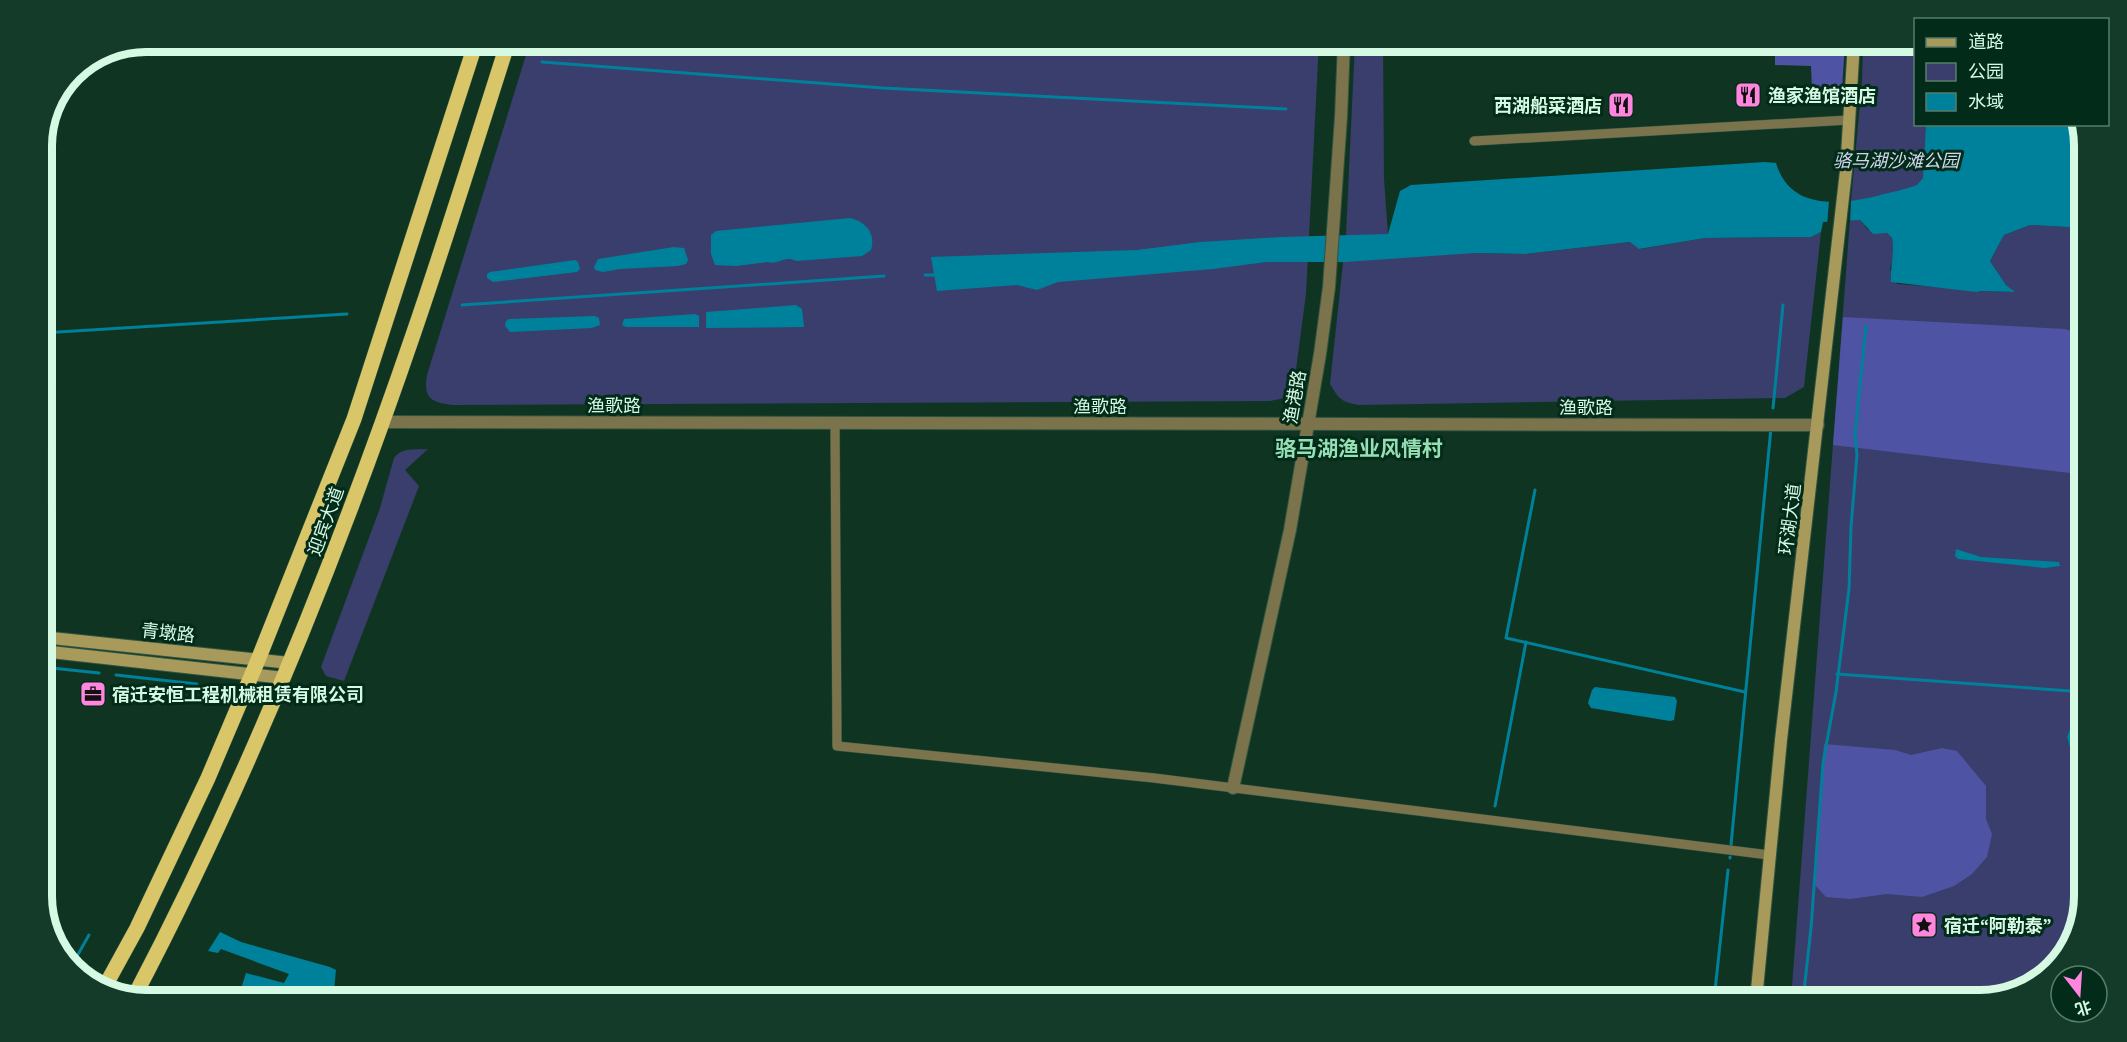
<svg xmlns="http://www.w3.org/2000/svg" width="2127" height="1042" viewBox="0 0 2127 1042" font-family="'Noto Serif','Noto Sans SC',serif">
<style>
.green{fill:#393e6c}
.forest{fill:#4f53a3}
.water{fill:#00819b}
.pier{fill:#0f3522}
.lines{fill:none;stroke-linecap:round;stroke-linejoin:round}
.stream{stroke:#00819b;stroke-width:3}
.minor-casing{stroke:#2f5441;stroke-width:10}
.tertiary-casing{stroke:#2f5441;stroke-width:14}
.secondary-casing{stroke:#2f5441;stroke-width:14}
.trunk-casing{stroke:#2f5441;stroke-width:16}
.minor{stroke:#7b734c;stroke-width:9}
.tertiary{stroke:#7b734c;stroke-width:12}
.secondary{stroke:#a79a5a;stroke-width:12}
.trunk{stroke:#d8c668;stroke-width:15}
.labels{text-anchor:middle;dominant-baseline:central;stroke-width:6;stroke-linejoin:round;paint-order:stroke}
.poi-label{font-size:18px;font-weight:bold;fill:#d5f9e3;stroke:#032b19;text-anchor:start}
.park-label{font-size:18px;font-style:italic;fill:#d3d7ed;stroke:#032b19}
.street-label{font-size:18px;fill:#d5f9e3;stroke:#032b19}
.quarter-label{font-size:21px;font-weight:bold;fill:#96dfb5;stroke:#032b19}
.rim{fill:none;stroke:#d5f9e3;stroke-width:8}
</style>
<rect width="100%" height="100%" fill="#0f3522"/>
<g class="green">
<path d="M530 42H1319L1306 294 1295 377 1291 391 1284 398 1270 401 452 405C431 402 423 398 427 375Z"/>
<path d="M1355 42H1383L1384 179 1388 234 1475 253 1525 254 1631 242 1640 249 1705 238 1811 237 1821 232 1804 387 1785 398 1359 405C1341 402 1339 399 1330 384L1346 235Z"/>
<polygon points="1863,42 1915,42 1916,124 2080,125 2085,140 2085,207 1851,201 1862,82"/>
<polygon points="1850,219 1860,220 1868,230 1887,233 1892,238 1894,254 1890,269 1897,284 1950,288 1976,292 1982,291 2014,292 2006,285 1990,261 2004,235 2030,225 2085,228 2085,712 2081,712 2072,723 2067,737 2081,787 2085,824 2077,928 2073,943 2038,983 1981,1000 1791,1000"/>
<path d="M428 449 405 470 419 486 344 681 326 676 321 667 380 508 394 458C402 447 416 450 428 449Z"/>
</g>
<g class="forest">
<polygon points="1775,42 1845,42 1842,91 1812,90 1811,66 1775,65"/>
<polygon points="1843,317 2065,329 2074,332 2082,344 2085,366 2085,461 2082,465 2070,473 1833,445"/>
<polygon points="1824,744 1895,750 1911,755 1942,748 1957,751 1986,786 1986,819 1992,834 1987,857 1972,874 1954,886 1922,897 1887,894 1850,899 1826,897 1815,885"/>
</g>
<g class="water">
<path d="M1926 125H2072L2070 179 2082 188H2085V228L2030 225 2004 235 1990 261 2006 285 2015 292 1982 291 1976 292 1891 282C1890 266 1895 253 1892 238L1887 233 1873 234 1860 220 1823 222 1821 232 1811 237 1705 238 1639 249 1630 242 1525 254 1475 253 1345 262H1266L1213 269 1058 282 1037 290 1017 285 937 291 931 257 1137 250 1200 242 1281 237 1388 234 1400 191 1411 185 1765 162 1776 163C1790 210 1838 205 1877 196 1891 192 1904 190 1917 185L1923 178Z"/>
<path d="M850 218C866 222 876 233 871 250L862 256 796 261C786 255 778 265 768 262L736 266 715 265 711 254V235L716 231Z"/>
<polygon points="674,247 684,248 688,260 686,264 678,266 620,269 603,272 595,270 594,267 598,259"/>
<polygon points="575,260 578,262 580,269 577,272 493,282 487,278 487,274 490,272"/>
<polygon points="796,305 802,309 804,327 706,328 706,312"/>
<polygon points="695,314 699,316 699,327 626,327 622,325 624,319"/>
<polygon points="595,316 599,318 600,325 592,328 510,332 505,326 506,321 509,319"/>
<polygon points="1956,549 1981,557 2059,562 2060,566 2045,568 1958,559 1955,556"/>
<polygon points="1595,687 1675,697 1677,701 1674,720 1670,721 1591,708 1588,703 1592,690"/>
<polygon points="2081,712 2085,712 2085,824 2081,787 2067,737 2072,723"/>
<polygon points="220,932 241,942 330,967 336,970 333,1000 273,1000 240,992 246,973 284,983 289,974 221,949 218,953 208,951"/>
</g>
<polygon class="pier" points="1829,201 1851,201 1850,222 1827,225"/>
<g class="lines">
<g class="stream">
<polyline points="542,62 883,88 1286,109"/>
<polyline points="925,275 934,275"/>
<polyline points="462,305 884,276"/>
<polyline points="42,333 347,314"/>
<polyline points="1773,408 1783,305"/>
<polyline points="1535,490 1506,638 1745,692"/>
<polyline points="42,667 99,673"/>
<polyline points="1837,674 2085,692"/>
<polyline points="116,675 197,684"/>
<polyline points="1495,806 1526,642"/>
<polyline points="1731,845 1771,428"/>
<polyline points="1730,858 1730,857"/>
<polyline points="72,965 89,935"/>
<polyline points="176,993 207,1000"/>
<polyline points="1714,1000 1728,870"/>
<polyline points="1803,1000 1811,928 1823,763 1836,692 1849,589 1851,527 1857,455 1855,434 1866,326"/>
</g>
<defs>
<g id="minor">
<polyline points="1474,141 1849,120"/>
<polyline points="835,423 837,746 1154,778 1769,855"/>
</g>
<g id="tertiary">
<polyline points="382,422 1818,425"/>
<polyline points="1233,788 1290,530 1320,354 1329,287 1341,117 1344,42"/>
</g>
<g id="secondary">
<polyline points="42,637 290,663"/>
<polyline points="42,651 284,678"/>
<polyline points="1756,1000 1781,740 1846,171 1854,42"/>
</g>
<g id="trunk">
<polyline points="103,990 137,928 208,778 258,660 354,419 476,42"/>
<path d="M134 997C246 784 336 560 414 332 447 236 477 139 508 42"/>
</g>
</defs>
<use href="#minor" class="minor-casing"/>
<use href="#tertiary" class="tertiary-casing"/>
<use href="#secondary" class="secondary-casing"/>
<use href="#trunk" class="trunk-casing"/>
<use href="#minor" class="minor"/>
<use href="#tertiary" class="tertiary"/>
<use href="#secondary" class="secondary"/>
<use href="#trunk" class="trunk"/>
</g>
<defs>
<symbol id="restaurant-square" viewBox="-11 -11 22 22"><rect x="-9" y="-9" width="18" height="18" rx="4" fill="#ff85df" stroke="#032b19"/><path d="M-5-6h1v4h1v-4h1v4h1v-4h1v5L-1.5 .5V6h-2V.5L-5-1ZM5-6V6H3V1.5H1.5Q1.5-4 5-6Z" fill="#111"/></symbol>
<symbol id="office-square" viewBox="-11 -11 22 22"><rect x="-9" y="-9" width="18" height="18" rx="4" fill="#ff85df" stroke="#032b19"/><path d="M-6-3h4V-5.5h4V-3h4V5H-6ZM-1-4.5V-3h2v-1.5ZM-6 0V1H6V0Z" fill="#111"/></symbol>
<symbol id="sight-square" viewBox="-11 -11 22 22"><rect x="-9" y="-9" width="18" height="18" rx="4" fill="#ff85df" stroke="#032b19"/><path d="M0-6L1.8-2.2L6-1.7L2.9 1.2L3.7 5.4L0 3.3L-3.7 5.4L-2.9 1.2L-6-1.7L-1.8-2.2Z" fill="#111"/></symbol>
</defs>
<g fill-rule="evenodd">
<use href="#restaurant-square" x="1733" y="80" width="30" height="30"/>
<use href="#restaurant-square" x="1606" y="90" width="30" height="30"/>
<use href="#office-square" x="78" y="679" width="30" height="30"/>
<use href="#sight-square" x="1909" y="910" width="30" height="30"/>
</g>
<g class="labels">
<g class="poi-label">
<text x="1768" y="95">渔家渔馆酒店</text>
<text x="1602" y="105" text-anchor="end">西湖船菜酒店</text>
<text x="112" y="694">宿迁安恒工程机械租赁有限公司</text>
<text x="1944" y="925">宿迁“阿勒泰”</text>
</g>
<g class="park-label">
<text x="1896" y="160">骆马湖沙滩公园</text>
</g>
<g class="street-label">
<text transform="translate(1294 397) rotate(-80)">渔港路</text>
<text x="614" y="405">渔歌路</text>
<text x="1100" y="406">渔歌路</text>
<text x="1586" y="407">渔歌路</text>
<text transform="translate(1789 519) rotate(-83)">环湖大道</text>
<text transform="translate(325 521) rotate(-70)">迎宾大道</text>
<text transform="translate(168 632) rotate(6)">青墩路</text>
</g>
<g class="quarter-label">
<text x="1359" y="448">骆马湖渔业风情村</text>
</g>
</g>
<path d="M0 0H2127V1042H0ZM146 52H1980A94 94 0 0 1 2074 146V896A94 94 0 0 1 1980 990H146A94 94 0 0 1 52 896V146A94 94 0 0 1 146 52Z" fill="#143b29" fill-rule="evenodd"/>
<path class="rim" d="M146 52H1980A94 94 0 0 1 2074 146V896A94 94 0 0 1 1980 990H146A94 94 0 0 1 52 896V146A94 94 0 0 1 146 52Z"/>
<rect x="1914" y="18" width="195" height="108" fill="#032b19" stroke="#577d6a" stroke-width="1.5"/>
<rect x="1926" y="38" width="30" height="9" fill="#a79a5a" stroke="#577d6a" stroke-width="1.5"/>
<text x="1968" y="48" font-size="18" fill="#d5f9e3">道路</text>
<rect x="1926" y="63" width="30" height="18" fill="#393e6c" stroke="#577d6a" stroke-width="1.5"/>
<text x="1968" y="78" font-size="18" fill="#d5f9e3">公园</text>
<rect x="1926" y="93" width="30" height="18" fill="#00819b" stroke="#577d6a" stroke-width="1.5"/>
<text x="1968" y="108" font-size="18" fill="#d5f9e3">水域</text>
<g transform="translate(2079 994) rotate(163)"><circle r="28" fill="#032b19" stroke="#577d6a" stroke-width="1.5"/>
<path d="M0-4.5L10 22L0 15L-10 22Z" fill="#ff85df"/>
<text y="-9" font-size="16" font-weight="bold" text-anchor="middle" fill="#d5f9e3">北</text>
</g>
</svg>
